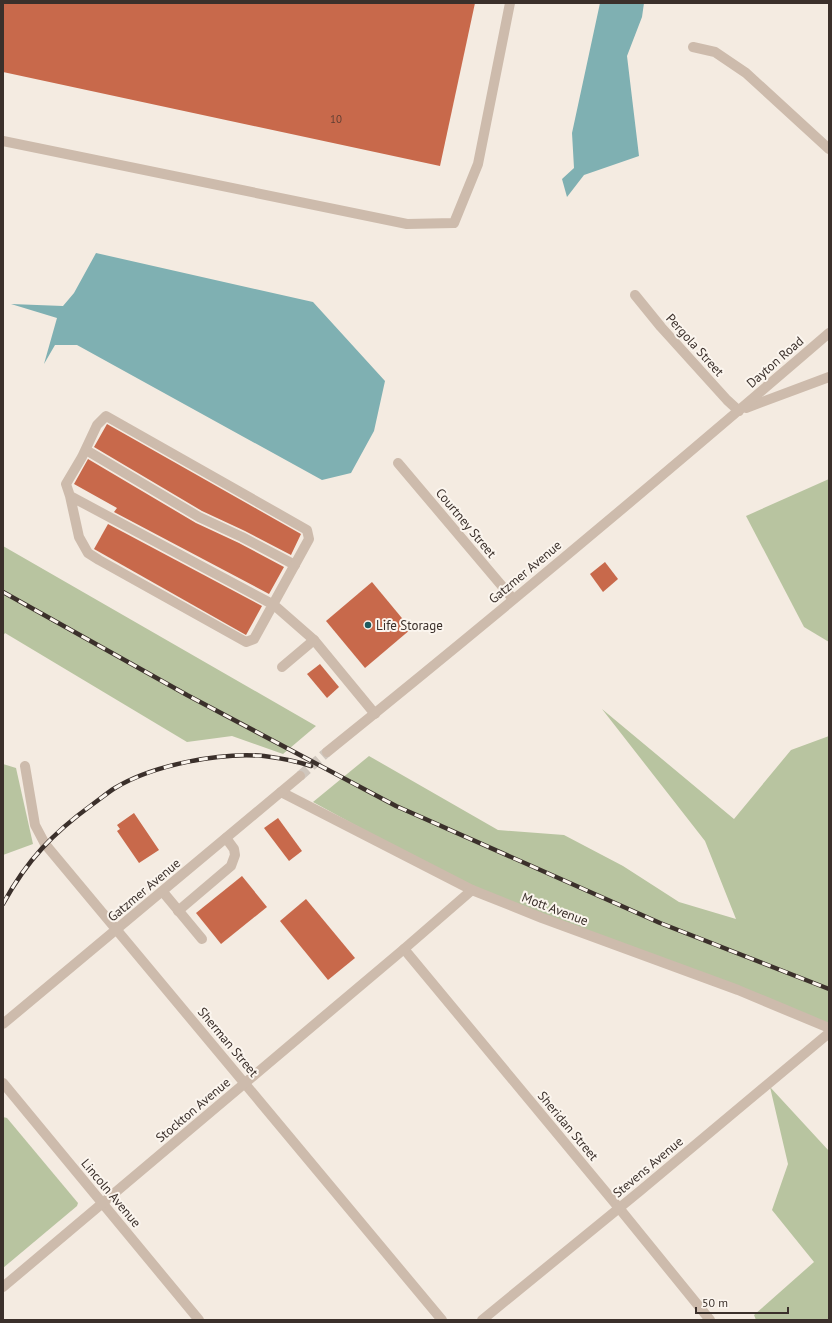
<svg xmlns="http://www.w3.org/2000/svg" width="832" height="1323" viewBox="0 0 832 1323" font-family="'PT Sans',sans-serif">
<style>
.green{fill:#b8c4a0}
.water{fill:#7fb0b2}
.building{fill:#c8694b}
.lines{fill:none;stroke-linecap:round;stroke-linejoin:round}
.minor-tunnel{stroke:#cfc6bd;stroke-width:10;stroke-dasharray:10 5;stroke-linecap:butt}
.minor{stroke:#cdbbac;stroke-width:10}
.rail-casing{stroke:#3b302b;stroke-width:4.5}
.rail{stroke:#fbf5ee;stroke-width:3;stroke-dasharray:9;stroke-linecap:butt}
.poi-dot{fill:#1f5a5e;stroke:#fbf5ee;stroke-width:1.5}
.labels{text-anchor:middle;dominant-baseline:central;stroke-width:4;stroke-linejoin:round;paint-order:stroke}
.number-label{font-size:11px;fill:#5e3e33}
.street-label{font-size:13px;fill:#3b302b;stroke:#fbf5ee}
.poi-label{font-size:13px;fill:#3b302b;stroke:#fbf5ee;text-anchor:start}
</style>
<rect width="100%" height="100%" fill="#f4ebe1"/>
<g class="green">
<polygon points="829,479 829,642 804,627 746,516"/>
<polygon points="3,546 316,726 283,754 232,736 187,742 5,633 3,636"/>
<polygon points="602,709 734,819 791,750 829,736 829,1030 470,888 313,802 369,756 498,830 564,835 623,866 679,902 736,919 705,841"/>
<polygon points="3,764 16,768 33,844 3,855"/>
<polygon points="770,1087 829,1151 829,1320 756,1320 754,1315 814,1262 772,1210 788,1164"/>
<polygon points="3,1117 7,1118 78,1203 77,1206 3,1268"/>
</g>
<g class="water">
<polygon points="600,3 644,3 642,17 627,56 639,156 584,175 567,197 562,179 574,168 572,133"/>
<polygon points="96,253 313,302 385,381 374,431 351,473 322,480 77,345 55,345 44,364 57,318 11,304 63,306 74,293"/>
</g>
<g class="building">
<polygon points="3,3 475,3 440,166 3,72"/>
<polygon points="107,424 301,534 291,555 245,531 202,511 94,447"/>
<polygon points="88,459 196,523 239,543 284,567 269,594 114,512 117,508 74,484"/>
<polygon points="108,524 262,606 246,635 94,549"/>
<polygon points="605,562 618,579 603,592 590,574"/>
<polygon points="372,582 411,629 365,668 326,621"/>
<polygon points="320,664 339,687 327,698 307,674"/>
<polygon points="134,813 159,850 139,863 117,831 120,829 117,825"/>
<polygon points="278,818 302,851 289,861 264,828"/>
<polygon points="242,876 267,907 221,944 196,913"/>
<polygon points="306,899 355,958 328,980 280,921"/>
</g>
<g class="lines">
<polyline class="minor-tunnel" points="300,776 327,752"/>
<g class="minor">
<polyline points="693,47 715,52 746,73 829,149"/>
<polyline points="3,141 407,224 454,223 478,164 510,3"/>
<polyline points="635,295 661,327 727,400 739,411"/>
<polyline points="746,408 829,377"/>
<polyline points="86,450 199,517 242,537 295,565"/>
<polyline points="398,463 513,599"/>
<polyline points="70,496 79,537 88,553 99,560 246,642 254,639 309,539 307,530 106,416 97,425 82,457 66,484 70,496 274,605 314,640"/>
<polyline points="282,667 314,640 375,714"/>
<path d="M327 752C497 615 664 475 829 333"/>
<polyline points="25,766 35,825 45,844 442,1320"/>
<polyline points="281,792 472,890 542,918 738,990 829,1028"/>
<polyline points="163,892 202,939"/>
<polyline points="178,911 231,866 235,855 234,849 226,838"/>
<polyline points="404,949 619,1208 710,1320"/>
<polyline points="3,1024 300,776"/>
<polyline points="3,1083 199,1320"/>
<polyline points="3,1287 404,949 472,890"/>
<polyline points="482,1320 640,1191 829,1033"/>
</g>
<defs>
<g id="rail">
<polyline points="3,592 187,695 396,806 660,923 829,989"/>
<path d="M3 904C27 860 53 833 93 804 100 799 107 793 115 788 153 765 220 752 264 756 280 758 296 761 311 766"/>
</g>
</defs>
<use href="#rail" class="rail-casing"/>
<use href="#rail" class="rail"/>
</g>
<circle class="poi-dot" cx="368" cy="625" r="4"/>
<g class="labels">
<g class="number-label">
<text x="336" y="119">10</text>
</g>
<g class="street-label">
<text transform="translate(695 345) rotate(48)">Pergola Street</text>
<text transform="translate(775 362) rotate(-41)">Dayton Road</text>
<text transform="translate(466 523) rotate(50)">Courtney Street</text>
<text transform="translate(525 572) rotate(-40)">Gatzmer Avenue</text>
<text transform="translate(144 890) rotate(-40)">Gatzmer Avenue</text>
<text transform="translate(555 909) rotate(21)">Mott Avenue</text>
<text transform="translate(228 1042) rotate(50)">Sherman Street</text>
<text transform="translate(193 1110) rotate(-40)">Stockton Avenue</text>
<text transform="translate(568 1126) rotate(50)">Sheridan Street</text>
<text transform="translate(648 1167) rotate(-40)">Stevens Avenue</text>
<text transform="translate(111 1193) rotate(50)">Lincoln Avenue</text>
</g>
<g class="poi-label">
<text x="376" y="625">Life Storage</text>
</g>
</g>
<rect width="832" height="1323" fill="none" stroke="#3b302b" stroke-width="8"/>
<path d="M696 1307v6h92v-6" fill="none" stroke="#3b302b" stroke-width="2"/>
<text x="702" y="1307" font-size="12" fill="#3b302b" stroke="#fbf5ee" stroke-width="3" paint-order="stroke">50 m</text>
</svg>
